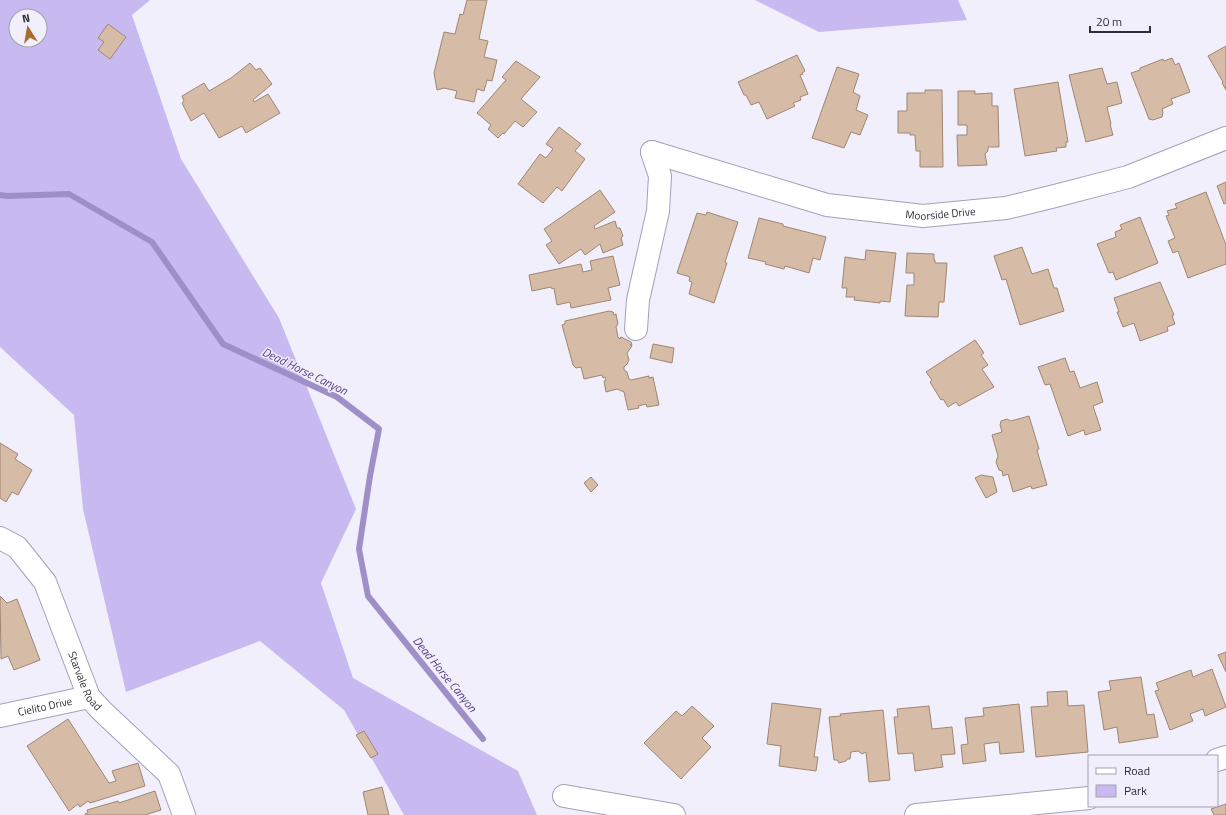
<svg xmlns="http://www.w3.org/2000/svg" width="1226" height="815" viewBox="0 0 1226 815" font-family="'Titillium Web',sans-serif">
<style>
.green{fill:#c8baf0;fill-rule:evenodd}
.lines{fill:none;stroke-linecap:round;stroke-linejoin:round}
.stream{stroke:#9f8fc8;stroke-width:6}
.building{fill:#d6bca6;stroke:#9f8672}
.minor-casing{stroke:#a59eba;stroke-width:24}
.minor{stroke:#fff;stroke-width:22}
.labels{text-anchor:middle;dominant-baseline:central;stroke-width:3;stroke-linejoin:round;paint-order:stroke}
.street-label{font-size:11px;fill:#302d38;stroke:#f2effc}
.water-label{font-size:12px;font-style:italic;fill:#543b82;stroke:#f2effc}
</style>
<rect width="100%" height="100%" fill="#f2effc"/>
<g class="green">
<path d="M0 0H150L132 15 181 159 279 318 356 509 321 583 353 678 518 771 537 815H404L344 710 260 641 126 692 83 509 74 415 0 347ZM16 16H40V40H16Z"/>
<polygon points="755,0 958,0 967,20 819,32"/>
</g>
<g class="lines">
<polyline class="stream" points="0,195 7,196 69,194 152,242 223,344 337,397 379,429 370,476 359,549 368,596 483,739"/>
</g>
<g class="building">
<polygon points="467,0 487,0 479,39 488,41 484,57 497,60 492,81 487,80 484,91 477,89 474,102 455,98 457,91 444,88 437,90 434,73 444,32 455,34 460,14 463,15"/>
<polygon points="108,24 126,37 110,59 98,50 104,42 98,38"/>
<polygon points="1226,46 1226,90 1222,83 1223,82 1208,56"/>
<polygon points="797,55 805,71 802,73 803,74 800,75 808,94 800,97 801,100 793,103 795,106 767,119 759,102 751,105 746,95 744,95 738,82"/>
<polygon points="1172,58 1175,65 1179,63 1190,92 1171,99 1173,104 1162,109 1163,112 1162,117 1153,120 1149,119 1131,73 1140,70 1140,68 1163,59 1164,61"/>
<polygon points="516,61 540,77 521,99 537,112 523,127 515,121 504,134 503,133 498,138 488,129 491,125 477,113 506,80 502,77"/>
<polygon points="250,63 256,70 260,68 272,84 253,100 254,102 268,94 280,113 246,133 242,126 219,138 204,113 191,121 182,103 184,101 182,96 204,83 209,91 231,78"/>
<polygon points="837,67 859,74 853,92 860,96 856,110 868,115 860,135 851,132 844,148 812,138"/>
<polygon points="1102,68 1107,84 1117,82 1122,103 1107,107 1111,124 1110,124 1113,135 1086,142 1069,75"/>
<polygon points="1058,82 1068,142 1066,142 1066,147 1056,148 1057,151 1025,156 1014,89"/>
<polygon points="925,90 942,90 943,167 920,167 920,151 916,151 915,135 910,135 910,133 898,133 898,111 907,111 907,93 925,93"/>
<polygon points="958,91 975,91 975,94 992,93 992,106 998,106 999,147 988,147 988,151 985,154 987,165 958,166 957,135 967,135 967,125 958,125"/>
<polygon points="559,127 581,144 575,151 585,159 562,191 557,187 543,203 518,184 540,154 546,158 553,149 546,144"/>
<polygon points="1226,182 1226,203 1224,204 1217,186"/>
<polygon points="600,190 615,212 594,226 595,229 615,221 617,228 620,228 623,236 621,238 623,245 603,253 600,244 585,255 581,249 559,264 546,245 552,241 544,229"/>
<polygon points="1206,192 1226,245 1226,264 1188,278 1178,251 1173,253 1168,241 1175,238 1166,216 1169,215 1167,211 1177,208 1175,204"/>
<polygon points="707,212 738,222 725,262 727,263 714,303 689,294 692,282 689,281 690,277 677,273 697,213 706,215"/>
<polygon points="1140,217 1158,263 1116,280 1113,272 1109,273 1097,244 1116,237 1115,232 1122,229 1120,225"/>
<polygon points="759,218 783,224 783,226 826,237 820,260 813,258 809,273 785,266 784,269 765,264 766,262 748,258"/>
<polygon points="1022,247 1032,274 1048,269 1054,288 1057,288 1064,311 1020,325 1006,279 1002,280 994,256"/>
<polygon points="866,250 896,253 890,302 880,301 880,303 854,300 855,297 846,297 847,288 842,288 845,257 865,260"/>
<polygon points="907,253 934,254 934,260 935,260 935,263 947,263 944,302 939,302 938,317 905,316 907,285 914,285 914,273 906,273"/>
<polygon points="613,256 620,285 608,288 611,300 571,308 570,302 557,305 554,288 552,289 551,287 532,291 529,275 581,264 583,272 592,270 590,261"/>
<polygon points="1160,282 1174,315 1172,316 1175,324 1167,327 1168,331 1140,341 1134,323 1123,327 1117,312 1119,312 1114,298"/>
<polygon points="609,311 613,312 614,315 616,314 618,324 616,327 618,337 620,339 621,337 631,342 632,345 630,345 632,346 627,353 629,360 627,364 624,367 624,370 627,372 629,379 631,380 649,376 649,378 653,377 659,405 647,407 646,404 638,406 639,408 628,410 624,392 617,389 606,392 604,381 606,381 605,377 603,378 602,375 584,379 581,367 576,368 573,365 562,325 565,324 565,321"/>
<polygon points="975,340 984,353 981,355 988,365 982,369 994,387 959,406 956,402 948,407 943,399 941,400 930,382 932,380 926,372"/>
<polygon points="653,344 674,348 672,363 650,358"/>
<polygon points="1065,358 1070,372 1074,371 1080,388 1097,382 1103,402 1093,406 1101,430 1085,435 1084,430 1068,436 1050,384 1045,385 1038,367"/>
<polygon points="1029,416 1039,449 1037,450 1047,485 1032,489 1031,486 1013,492 1008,474 1003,476 1002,471 999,470 996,462 998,456 992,435 1002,432 1000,425 1001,421 1007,419 1011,421"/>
<polygon points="0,443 18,454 15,459 32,470 18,495 12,492 6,502 0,498"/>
<polygon points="981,475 993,477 997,492 986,498 975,478"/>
<polygon points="591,477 598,485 591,492 584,483"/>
<polygon points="0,596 7,603 17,599 40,660 14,670 8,656 1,659"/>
<polygon points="1226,652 1226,672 1218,655"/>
<polygon points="1212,669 1226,707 1205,716 1203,709 1190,714 1193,721 1170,730 1155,691 1159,690 1156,683 1191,670 1193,677"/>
<polygon points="1141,677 1147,715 1154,714 1158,737 1119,743 1117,727 1104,730 1098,692 1111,690 1109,681"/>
<polygon points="1067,691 1068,706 1084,705 1088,752 1036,757 1031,707 1048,706 1047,692"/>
<polygon points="772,703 821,709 814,757 818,757 816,771 779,766 781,746 767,744"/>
<polygon points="1019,704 1024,752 1000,754 999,742 984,744 986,761 963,764 961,745 968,744 965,718 984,716 983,708"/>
<polygon points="692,706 714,726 702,738 711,747 681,779 644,743 676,711 682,716"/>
<polygon points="929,706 932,729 952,727 955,754 941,755 943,767 915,771 913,753 898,754 894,717 898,717 897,709"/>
<polygon points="883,710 890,780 869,782 866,752 862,754 858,751 851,752 850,759 847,759 846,761 839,763 837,760 834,760 829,717 841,716 840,714"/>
<polygon points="68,719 109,783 116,781 112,771 138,763 145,786 90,803 88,801 80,807 78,804 69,811 27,746"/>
<polygon points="364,731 378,754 371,758 356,735"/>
<polygon points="382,787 389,815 368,815 363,792"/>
<polygon points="155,791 161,810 145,815 85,815 85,814 88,813 87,810 118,801 119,803"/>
<polygon points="1226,804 1226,815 1214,815 1211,809"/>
</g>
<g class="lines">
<defs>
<g id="minor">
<path id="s1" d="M652 152 827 205 923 216 1006 208 1055 196 1128 177 1226 138"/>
<polyline points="636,329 638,300 658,211 660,176 652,152"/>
<path id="s2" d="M0 538 17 547 45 582 89 697 102 711 169 774 184 815"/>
<path id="s3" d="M0 716 89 697"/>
<polyline points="1217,760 1226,757"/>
<polyline points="564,796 674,815"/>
<polyline points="916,815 1089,798"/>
</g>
</defs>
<use href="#minor" class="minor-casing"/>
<use href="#minor" class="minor"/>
</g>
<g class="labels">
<g class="street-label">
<text stroke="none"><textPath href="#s1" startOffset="297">Moorside Drive</textPath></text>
<text stroke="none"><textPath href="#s2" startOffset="171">Starvale Road</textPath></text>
<text stroke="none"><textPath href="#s3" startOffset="46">Cielito Drive</textPath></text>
</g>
<g class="water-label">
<text transform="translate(305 371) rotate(26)">Dead Horse Canyon</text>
<text transform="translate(445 674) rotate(51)">Dead Horse Canyon</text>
</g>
</g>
<rect x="1088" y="755" width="130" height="52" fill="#f2effc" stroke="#a4a1ae"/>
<rect x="1096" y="768" width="20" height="6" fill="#ffffff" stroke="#a4a1ae"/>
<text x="1124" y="775" font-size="12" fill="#302d38">Road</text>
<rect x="1096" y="785" width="20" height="12" fill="#c8baf0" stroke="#a4a1ae"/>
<text x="1124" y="795" font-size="12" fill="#302d38">Park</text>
<g transform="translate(28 28) rotate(349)"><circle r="19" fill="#f2effc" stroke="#a4a1ae"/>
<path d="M0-3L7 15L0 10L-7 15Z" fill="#aa6b31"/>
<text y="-6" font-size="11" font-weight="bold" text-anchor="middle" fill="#302d38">N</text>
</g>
<path d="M1090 26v6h60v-6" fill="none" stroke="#302d38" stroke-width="2"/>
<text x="1096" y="26" font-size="12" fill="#302d38" stroke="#f2effc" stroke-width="3" paint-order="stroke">20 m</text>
</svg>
